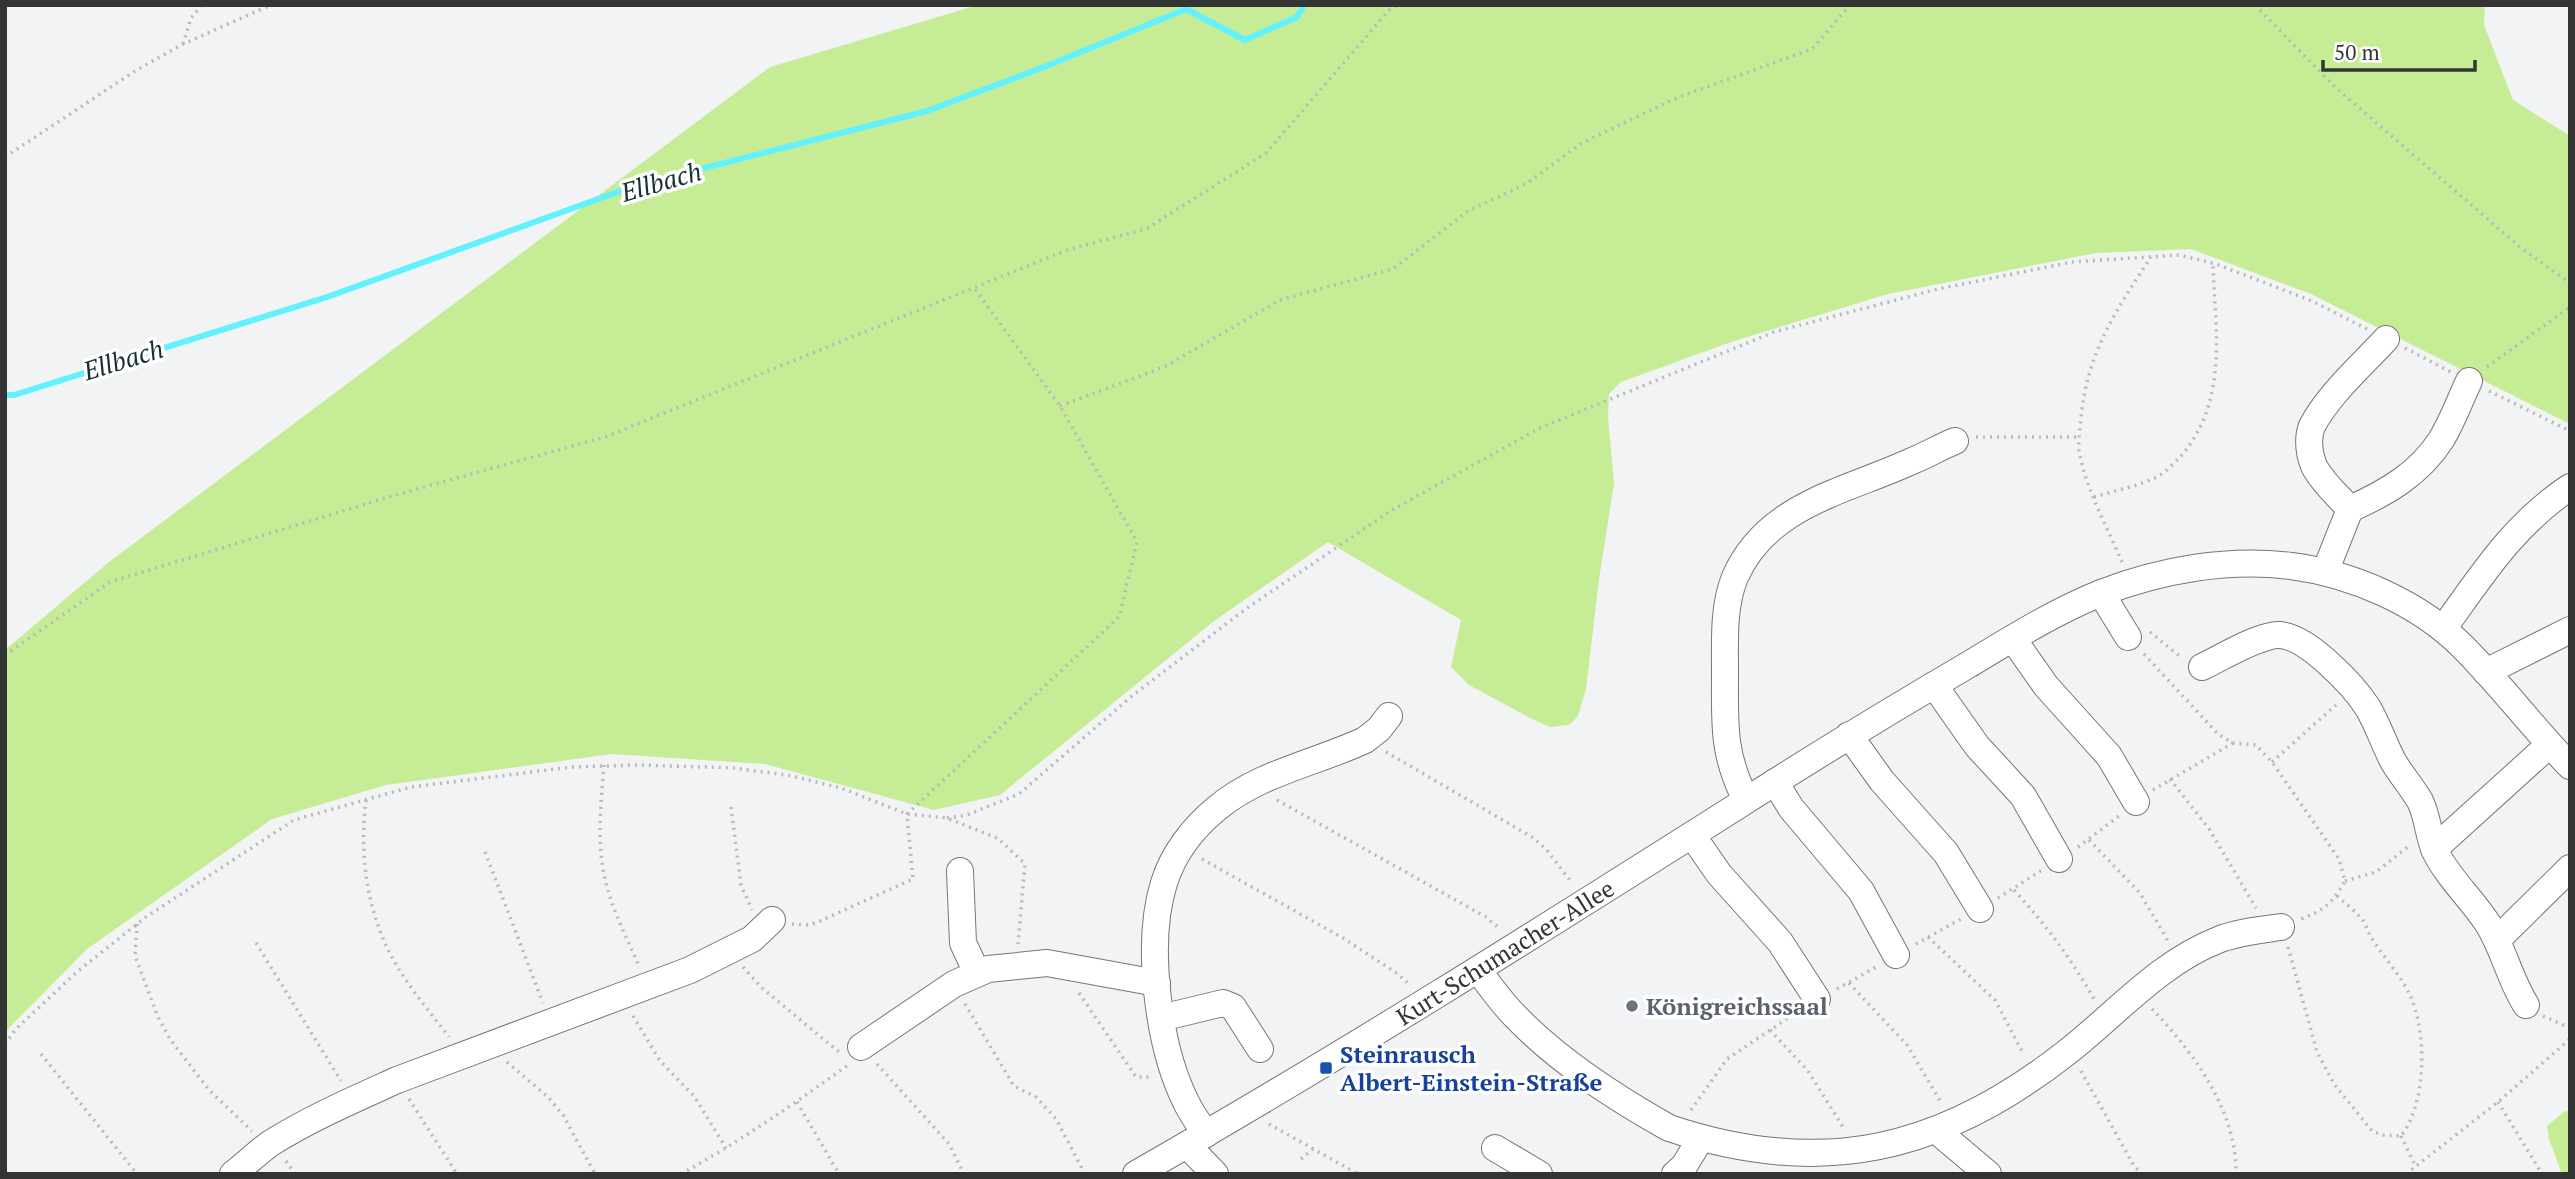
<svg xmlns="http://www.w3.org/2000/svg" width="2575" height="1179" viewBox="0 0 2575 1179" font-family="'PT Serif',serif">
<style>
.green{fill:#c7ec96}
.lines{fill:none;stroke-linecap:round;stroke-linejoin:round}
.stream{stroke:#62f1fe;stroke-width:6}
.minor-casing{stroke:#747677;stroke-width:28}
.path{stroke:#b6b8b9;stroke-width:3.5;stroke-dasharray:2 5;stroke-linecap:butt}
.minor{stroke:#fff;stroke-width:26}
.worship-dot{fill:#6b7280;stroke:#fff;stroke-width:2.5}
.transit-dot{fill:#1a4fb4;stroke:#fff;stroke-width:2.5}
.labels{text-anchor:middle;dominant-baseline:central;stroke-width:7;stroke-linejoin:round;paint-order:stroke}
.street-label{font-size:24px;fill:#333434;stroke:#fff}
.worship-label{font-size:24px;font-weight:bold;fill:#5b616d;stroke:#fff;text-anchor:start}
.transit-label{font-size:24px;font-weight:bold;fill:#164399;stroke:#fff;text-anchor:start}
.water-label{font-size:26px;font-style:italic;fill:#183032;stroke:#fff}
</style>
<rect width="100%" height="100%" fill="#f1f3f5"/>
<g class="green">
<polygon points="978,5 2485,5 2484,25 2513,100 2570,136 2570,424 2311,294 2191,249 2096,253 1888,294 1734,341 1621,382 1609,394 1608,417 1614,484 1599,579 1586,689 1578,716 1569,725 1550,727 1532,719 1469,685 1451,667 1461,620 1328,542 1214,621 1000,795 934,810 765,764 612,754 386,785 272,819 87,949 5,1032 5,650 109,562 770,67"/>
<polygon points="2570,1110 2570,1174 2562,1174 2549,1139 2547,1126 2564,1112"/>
</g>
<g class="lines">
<polyline class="stream" points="5,395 14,395 330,296 634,186 927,111 1049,65 1186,9 1245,40 1297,17 1304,5"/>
<defs>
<g id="minor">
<path d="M2350 509C2386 493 2419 474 2441 440 2452 422 2460 400 2469 381"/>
<path d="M2325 572 2350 509C2338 496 2324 484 2315 468 2309 456 2307 438 2312 426 2328 395 2363 364 2386 339"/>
<polyline points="2101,593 2128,637"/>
<path d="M2443 629C2482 575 2513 525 2570 487"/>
<polyline points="2013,639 2046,686 2109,756 2136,802"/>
<path d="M2202 667C2221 658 2260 634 2280 635 2308 637 2354 686 2368 708 2378 725 2384 744 2393 761 2401 775 2412 787 2420 801 2428 817 2428 835 2435 851 2448 878 2472 899 2488 924 2504 950 2510 980 2526 1005"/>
<polyline points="2486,672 2570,630"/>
<polyline points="1934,685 1977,746 2023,796 2059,859"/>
<polyline points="1849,735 1882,781 1946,853 1980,909"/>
<polyline points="1775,782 1791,808 1861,891 1896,955"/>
<path d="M1746 800C1722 753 1725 723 1725 672 1725 640 1723 606 1735 577 1767 504 1847 491 1912 461 1927 455 1940 447 1955 441"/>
<polyline points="1692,835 1719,874 1780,942 1817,999"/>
<polyline points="2434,849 2549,745"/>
<polyline points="960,871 963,943 977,973"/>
<polyline points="2497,940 2570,868"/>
<path d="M1478 970C1490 986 1501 1002 1515 1016 1558 1061 1614 1097 1669 1128 1822 1179 1941 1151 2066 1053 2115 1015 2159 963 2218 940 2238 932 2260 930 2281 927"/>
<polyline points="1161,1018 1223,1003 1233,1007 1260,1049"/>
<polyline points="861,1047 954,984 988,969 1047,963 1157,983"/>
<path d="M1206 1134C1199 1124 1191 1113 1186 1102 1158 1046 1145 943 1164 883 1173 854 1193 828 1216 809 1258 773 1316 763 1365 740L1379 729 1389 716"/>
<polyline points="1943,1136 1988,1174"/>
<polyline points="1187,1145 1215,1174"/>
<polyline points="1495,1148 1539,1174"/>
<path d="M233 1174C246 1164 258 1152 271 1143 311 1118 355 1099 397 1080L690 970 752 939 772 920"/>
<path d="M1136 1174C1341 1057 1540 931 1739 805 1814 757 1891 710 1968 665 2011 639 2054 612 2101 593 2160 570 2228 558 2291 566 2353 574 2419 603 2463 647 2501 685 2533 728 2570 766"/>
<polyline points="1675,1174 1684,1166 1698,1143"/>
</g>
</defs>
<use href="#minor" class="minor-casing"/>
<g class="path">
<polyline points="2255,5 2336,88 2520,247 2570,283"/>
<polyline points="183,44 191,18 202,5"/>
<polyline points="5,157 135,71 183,44 271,5"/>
<polyline points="2405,348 2451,372"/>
<polyline points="2487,367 2570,307"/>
<polyline points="2489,391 2570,431"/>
<polyline points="1060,406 1164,367 1280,300 1393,269 1468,211 1526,184 1582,143 1679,97 1812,49 1850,5"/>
<polyline points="1976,437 2079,437"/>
<path d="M2094 497C2114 491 2138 486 2157 477 2166 472 2174 463 2181 456 2229 400 2215 331 2213 263"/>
<path d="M2122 562C2107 527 2086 489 2079 451 2078 441 2080 429 2081 418 2087 353 2116 310 2151 257"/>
<polyline points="2150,632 2182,658"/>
<path d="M2144 654 2218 734 2233 743 2256 745 2272 762 2339 859 2345 881C2332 903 2325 910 2301 919"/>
<polyline points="5,655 110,582 392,496 605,437 1067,250 1146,229 1266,153 1391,8 1398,5"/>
<polyline points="1386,752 1532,837 1546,849 1572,883"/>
<polyline points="2272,762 2336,705"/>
<path d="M604 765C601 801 597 839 604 874 610 906 626 936 639 966"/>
<polyline points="2170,779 2209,829 2256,908"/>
<polyline points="2153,790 2233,743"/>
<path d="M366 800C360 848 365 898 385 943 400 977 426 1007 449 1037"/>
<polyline points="1277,800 1486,917 1500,929"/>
<polyline points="731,807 741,885 752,910"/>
<polyline points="947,818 967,815 1019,794 1133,695 1247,608 1392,510 1540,428 1774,332 1938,289 2072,262 2179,255 2216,264 2312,301 2367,329"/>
<polyline points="2089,840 2140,893 2168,941"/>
<polyline points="2078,847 2119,816"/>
<polyline points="485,852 543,1003"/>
<polyline points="1202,859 1343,938 1398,974 1410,985"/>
<polyline points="2345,881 2376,872 2409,846"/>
<path d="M2014 890C2046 925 2070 957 2094 999"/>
<path d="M2337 896C2345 903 2354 910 2361 918 2366 923 2367 931 2371 937 2383 957 2400 974 2410 995 2427 1033 2427 1102 2401 1136"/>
<polyline points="1998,898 2042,870"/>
<polyline points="137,924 135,956 158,1017 170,1039 209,1090 252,1131"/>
<polyline points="792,924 809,925 818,922 913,879 907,814 1119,617 1137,542 1060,406 975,289"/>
<polyline points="1928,937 1995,1000 2024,1055"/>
<polyline points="256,943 341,1081"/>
<polyline points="1916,944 1961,919"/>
<polyline points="2288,947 2317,1052 2334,1084 2372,1131 2382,1135 2401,1136"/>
<polyline points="743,967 762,988 839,1052"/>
<polyline points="1849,983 1907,1045 1941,1102"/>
<polyline points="1837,989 1876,967"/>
<polyline points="1079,993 1136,1077 1153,1077"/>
<polyline points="965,1004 1014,1086 1036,1097 1056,1119 1085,1174"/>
<path d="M2152 1009C2194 1053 2237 1111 2236 1174"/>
<polyline points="633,1016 660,1061 694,1096 726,1148"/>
<polyline points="2543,1016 2570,1028"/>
<polyline points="1770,1030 1808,1071 1843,1127"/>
<polyline points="5,1044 16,1029 78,971 146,917 294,820 411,787 572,767 639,765 735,768 792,776 841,788 907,814 947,818 999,839 1025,864 1018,944"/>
<polyline points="41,1054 137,1174"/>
<polyline points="507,1062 548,1097 563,1115 595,1174"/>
<polyline points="877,1064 949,1144 964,1174"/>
<polyline points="2081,1071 2134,1166 2142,1174"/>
<polyline points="409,1099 457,1174"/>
<polyline points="797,1102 839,1174"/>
<polyline points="2498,1102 2542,1174"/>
<polyline points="1691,1110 1727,1059 1800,1010"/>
<polyline points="1269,1124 1358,1174"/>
<polyline points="2401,1136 2416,1167"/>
<polyline points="1301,1159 1313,1149"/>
<polyline points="286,1161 295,1174"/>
<path d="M681 1174C739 1142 794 1104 848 1065"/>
<polyline points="2406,1174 2498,1102 2570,1039"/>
</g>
<use href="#minor" class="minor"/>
</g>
<circle class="worship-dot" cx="1632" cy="1006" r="7"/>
<rect class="transit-dot" x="1319" y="1061" width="14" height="14" rx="3.5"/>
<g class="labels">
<g class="street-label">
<text transform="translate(1505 952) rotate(-32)">Kurt-Schumacher-Allee</text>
</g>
<g class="worship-label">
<text x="1646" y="1006">Königreichssaal</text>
</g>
<g class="transit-label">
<text x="1340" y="1054">Steinrausch<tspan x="1340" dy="28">Albert-Einstein-Straße</tspan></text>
</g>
<g class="water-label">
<text transform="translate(661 181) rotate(-16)">Ellbach</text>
<text transform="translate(123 359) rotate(-17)">Ellbach</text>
</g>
</g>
<rect width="2575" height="1179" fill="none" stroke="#333434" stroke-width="14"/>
<path d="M2323 60v10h152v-10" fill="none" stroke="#333434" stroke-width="3.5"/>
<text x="2334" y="60" font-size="21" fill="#333434" stroke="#ffffff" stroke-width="5" paint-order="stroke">50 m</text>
</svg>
